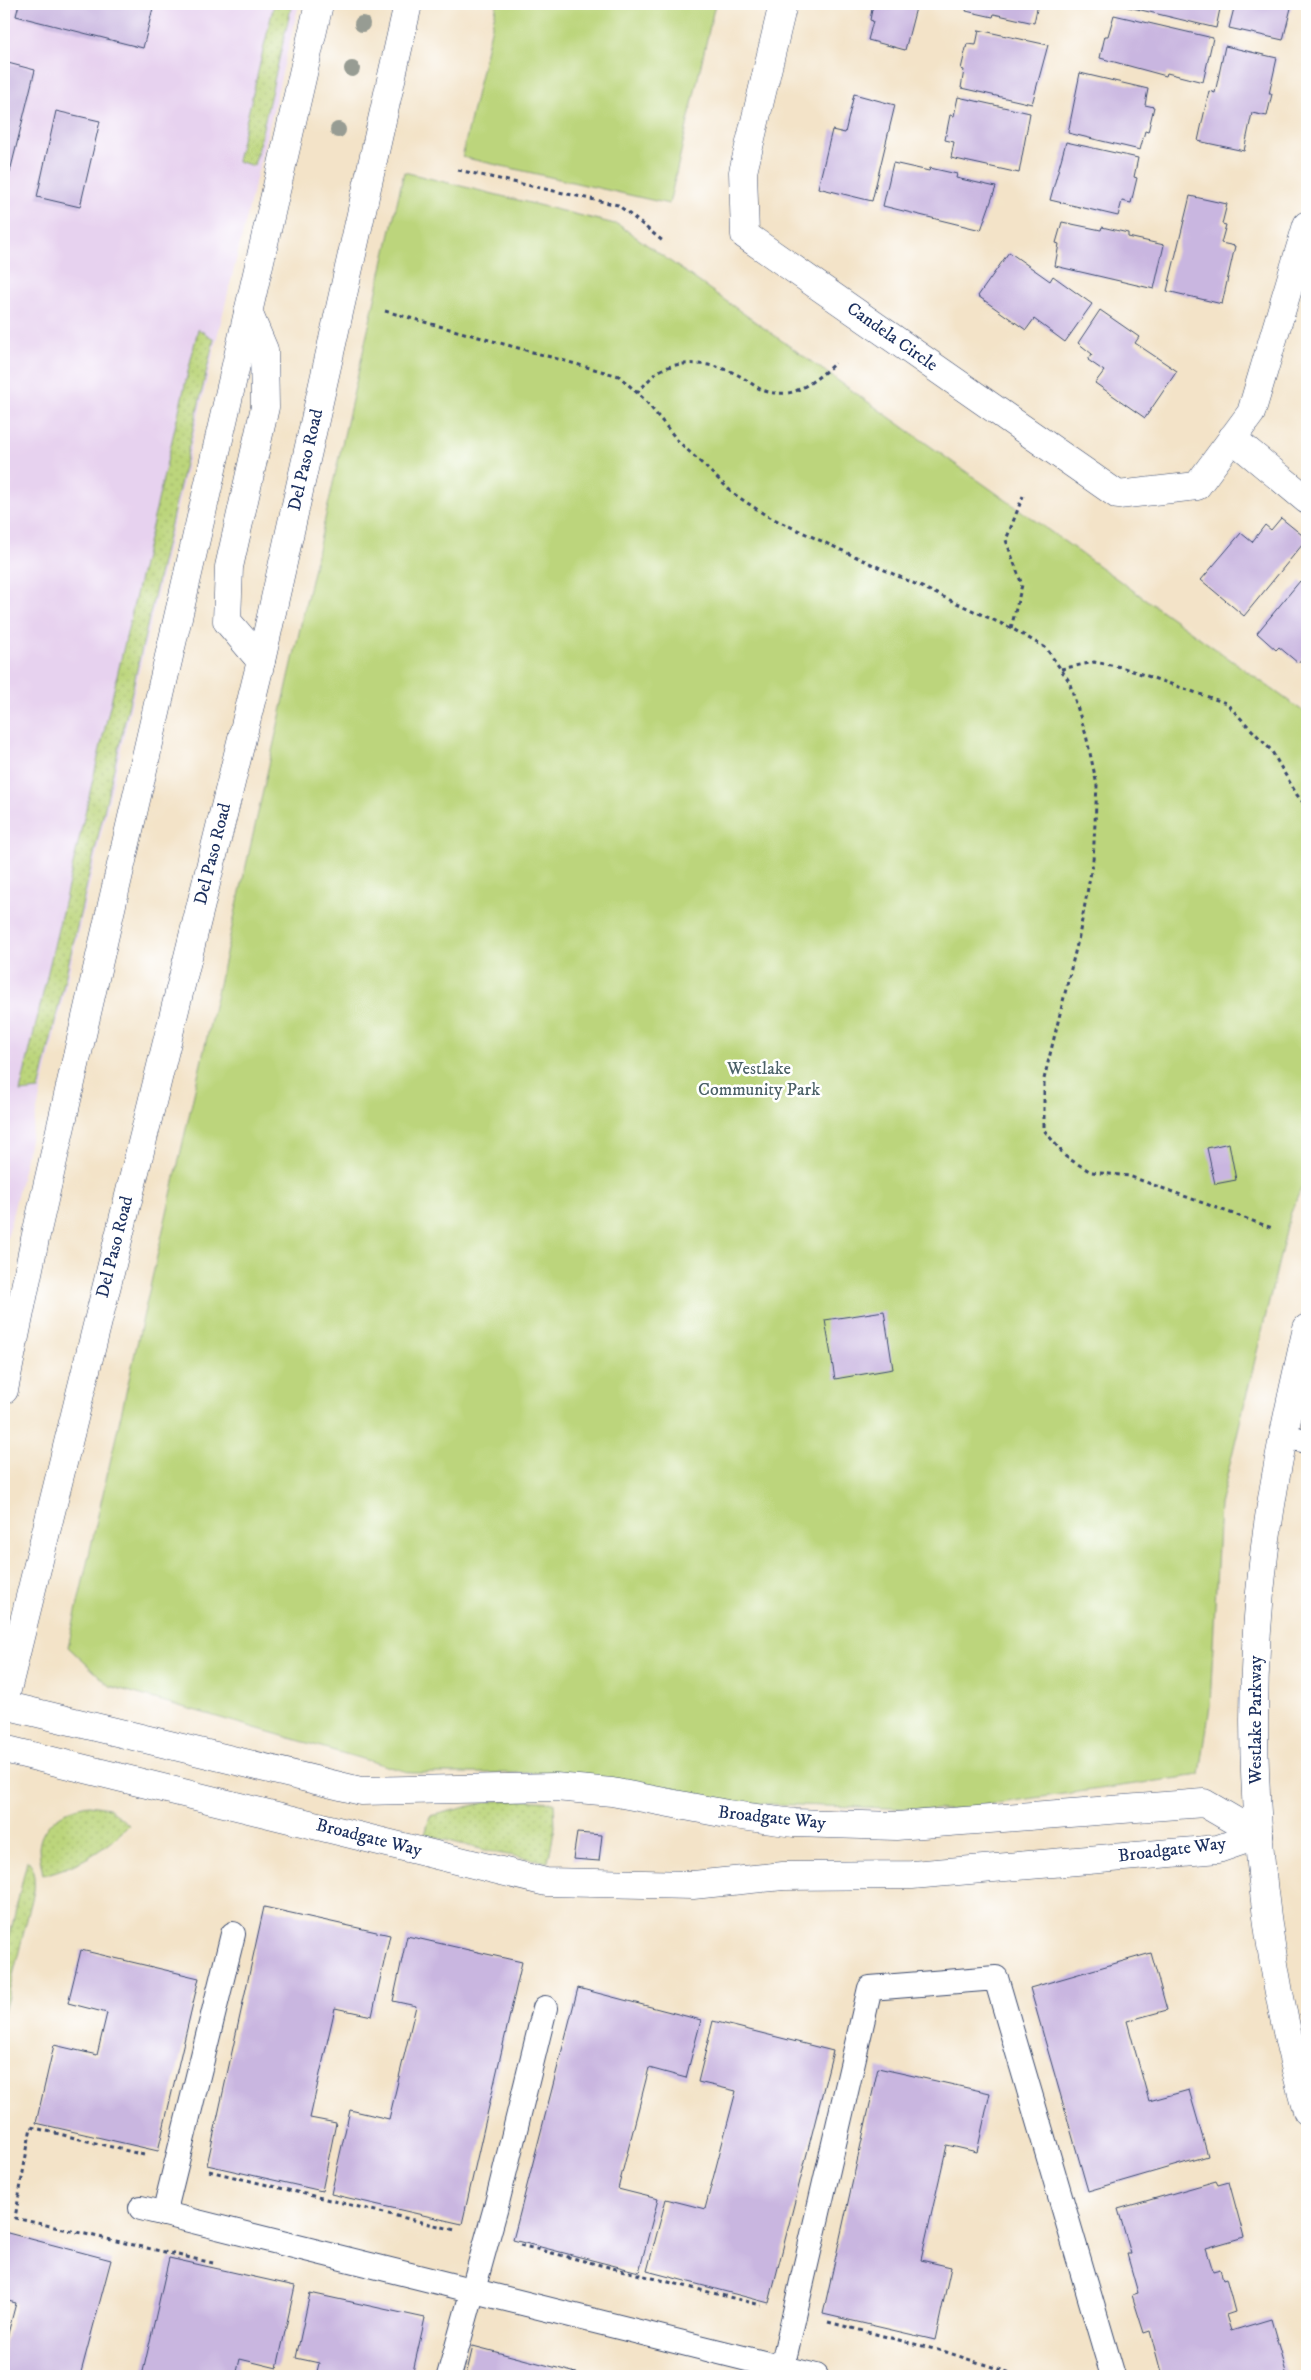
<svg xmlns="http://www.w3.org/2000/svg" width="1311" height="2380" viewBox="0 0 1311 2380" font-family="'IM FELL DW Pica',serif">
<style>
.built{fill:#e7d2ef}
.grass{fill:url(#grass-dots);stroke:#6c826c}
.park{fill:#bcd57b;stroke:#6c826c}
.building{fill:#c9b6e0}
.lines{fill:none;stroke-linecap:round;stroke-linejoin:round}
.lane-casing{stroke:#3b4a6e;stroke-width:26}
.street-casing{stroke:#3b4a6e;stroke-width:29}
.secondary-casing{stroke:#3b4a6e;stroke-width:29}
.path{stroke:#3b4a6e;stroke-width:3;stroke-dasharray:4 4;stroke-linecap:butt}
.lane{stroke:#fff;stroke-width:24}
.street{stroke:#fff;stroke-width:28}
.secondary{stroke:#fff;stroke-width:28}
.tree{fill:#979c93}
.labels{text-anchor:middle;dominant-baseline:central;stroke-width:5;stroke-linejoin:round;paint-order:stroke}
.street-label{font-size:18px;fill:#1b2f5e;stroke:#fff}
.park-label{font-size:18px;fill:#4b6167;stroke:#fff}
</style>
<defs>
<pattern id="grass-dots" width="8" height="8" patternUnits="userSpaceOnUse" patternTransform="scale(1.25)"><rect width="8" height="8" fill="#bcd57b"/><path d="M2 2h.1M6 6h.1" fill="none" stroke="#a1b76d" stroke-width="1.8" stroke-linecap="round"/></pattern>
</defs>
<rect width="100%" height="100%" fill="#fff"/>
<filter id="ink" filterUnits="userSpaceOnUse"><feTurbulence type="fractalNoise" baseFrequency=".02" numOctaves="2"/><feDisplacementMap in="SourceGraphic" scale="10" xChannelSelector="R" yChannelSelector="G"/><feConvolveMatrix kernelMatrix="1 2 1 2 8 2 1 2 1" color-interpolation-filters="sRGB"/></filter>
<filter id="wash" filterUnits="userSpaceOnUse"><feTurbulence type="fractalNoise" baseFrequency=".0096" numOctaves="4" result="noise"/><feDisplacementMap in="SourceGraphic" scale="20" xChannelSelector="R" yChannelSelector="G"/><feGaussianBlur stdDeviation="1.12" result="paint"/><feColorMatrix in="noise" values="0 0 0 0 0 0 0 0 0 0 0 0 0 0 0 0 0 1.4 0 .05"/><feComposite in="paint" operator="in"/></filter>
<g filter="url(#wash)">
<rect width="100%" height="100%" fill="#f3e3c8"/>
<polygon class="built" points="4,4 299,4 212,358 7,1239 4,1246"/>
<g class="grass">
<polygon points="274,4 292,4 254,166 237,161"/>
<polygon points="198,329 214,339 39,1090 20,1092"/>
<polygon points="520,1800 554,1802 555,1827 548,1862 497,1853 425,1835 430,1816 491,1801"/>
<path d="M89 1805 109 1808 129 1825C102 1852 80 1865 43 1875 42 1867 39 1857 39 1848 41 1822 67 1808 89 1805Z"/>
<path d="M27 1861 31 1864C34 1873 35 1881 34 1891L4 2012V1961Z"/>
</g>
<g class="park">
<polygon points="497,4 715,4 669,204 462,157"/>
<polygon points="404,172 619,225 1307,714 1307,1174 1290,1215 1220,1505 1210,1706 1200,1775 949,1810 736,1803 553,1773 411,1773 110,1686 68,1647"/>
</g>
<g id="blocks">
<g class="building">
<polygon points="19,4 154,4 143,48 16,16"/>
<polygon points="873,4 917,4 905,50 868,40 873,21 870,20"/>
<polygon points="955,4 1038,4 1034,23 994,14 993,17 966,11 967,7"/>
<polygon points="1116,4 1221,4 1216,28"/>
<polygon points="1235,4 1292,4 1283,40 1229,28"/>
<polygon points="1114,15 1213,38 1203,82 1167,73 1166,76 1100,58 1105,36 1108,36"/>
<polygon points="979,30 1048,45 1032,104 961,88 964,70 961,69 967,44 976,45"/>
<polygon points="1225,46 1277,58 1269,94 1272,94 1267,116 1252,113 1244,151 1198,141 1209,91 1215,93"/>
<polygon points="4,62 35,70 4,196"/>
<polygon points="1080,73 1148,89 1145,105 1154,107 1148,132 1145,131 1140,150 1068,133"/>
<polygon points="854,94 895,105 872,201 818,188 832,130 845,133"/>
<polygon points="958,97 1030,113 1019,173 951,158 954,142 945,140 950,115 954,116"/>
<polygon points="56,111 100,121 80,207 37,197"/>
<polygon points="1066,142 1138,158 1134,177 1137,178 1131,203 1122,201 1118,216 1050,200"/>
<polygon points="893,163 929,171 930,168 957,174 956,178 996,187 981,230 883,206"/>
<polygon points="1190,196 1227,204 1222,224 1226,225 1221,243 1235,246 1222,304 1167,291"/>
<polygon points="1062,222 1101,230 1102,227 1128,233 1128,237 1164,245 1154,289 1055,266 1059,244 1056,243"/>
<polygon points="1009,252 1050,281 1053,276 1092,304 1065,342 1034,319 1026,330 978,296"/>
<polygon points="1100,310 1139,337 1135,343 1177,371 1145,418 1095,383 1104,371 1088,360 1092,354 1078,343"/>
<polygon points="1281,518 1307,539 1244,616 1201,580 1241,533 1252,542 1265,525 1271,530"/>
<polygon points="1300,581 1305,585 1307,583 1307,652 1298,663 1279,647 1276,650 1257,633"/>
<polygon points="1229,1143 1236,1180 1215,1184 1207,1148"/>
<polygon points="884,1311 893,1369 835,1379 825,1320"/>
<polygon points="577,1833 602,1835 599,1861 573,1859"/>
<polygon points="264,1907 390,1935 372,2016 335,2008 310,2118 336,2123 322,2191 207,2165"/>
<polygon points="407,1936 522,1962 462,2224 331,2194 350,2110 389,2119 416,2006 393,2001"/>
<polygon points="81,1950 199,1978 158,2151 36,2123 54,2045 97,2055 107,2013 68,2003"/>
<polygon points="1151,1953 1167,2010 1127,2021 1149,2101 1189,2090 1208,2156 1088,2191 1030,1988"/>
<polygon points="578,1988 701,2020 686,2078 649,2068 618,2189 658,2199 639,2272 513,2240"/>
<polygon points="713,2021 833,2051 769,2303 647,2271 666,2199 705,2209 736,2091 698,2082"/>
<polygon points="878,2068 990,2093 977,2152 947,2145 921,2260 951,2267 935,2340 823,2314"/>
<polygon points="1216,2181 1218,2185 1229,2182 1244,2237 1206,2248 1213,2271 1220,2269 1223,2279 1226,2278 1235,2312 1226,2315 1231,2331 1271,2319 1287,2376 1162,2376 1150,2331 1144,2333 1132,2295 1138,2293 1127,2254 1131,2254 1118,2209"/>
<polygon points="4,2232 111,2260 80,2376 4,2376 4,2349 16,2303 4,2300"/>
<polygon points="169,2258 295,2286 277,2368 240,2359 236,2376 142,2376"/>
<polygon points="310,2293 425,2318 412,2376 316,2376 319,2363 296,2358"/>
<polygon points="473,2346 588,2376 466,2376"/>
</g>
</g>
</g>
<g filter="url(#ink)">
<use href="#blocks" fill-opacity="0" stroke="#3b4a6e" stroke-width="1"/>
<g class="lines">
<defs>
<g id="lane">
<polyline points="1282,1436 1307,1441"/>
<polyline points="141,2208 816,2376"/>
<polyline points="164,2214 233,1934"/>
<polyline points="782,2368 870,1988 996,1978 1113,2376"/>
<polyline points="449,2376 496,2207 545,2008"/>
</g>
<g id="street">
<polyline points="783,4 743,172 745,235 1118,495 1197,486 1251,413 1307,225"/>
<polyline points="1232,438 1307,500"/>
<path d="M1307 1328C1290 1403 1273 1478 1264 1555 1242 1734 1257 1937 1307 2111"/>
<polyline points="4,1705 361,1791 555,1787 612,1792 727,1814 794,1823 896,1826 1204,1803 1259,1835"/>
<polyline points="4,1749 546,1882 693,1885 783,1876 912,1875 1218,1849 1259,1835"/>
</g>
<g id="secondary">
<polyline points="248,312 264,350 265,407 229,567 227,621 261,661"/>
<polyline points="4,1390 35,1239 319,4"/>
<polyline points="4,1702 261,661 408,4"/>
</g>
</defs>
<use href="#lane" class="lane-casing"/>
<use href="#street" class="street-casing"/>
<use href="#secondary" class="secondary-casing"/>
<g class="path">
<polyline points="458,170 618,205 664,242"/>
<polyline points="385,311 619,376 645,400 678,441 734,494 767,516 1011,628 1046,648 1069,681 1086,735 1097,785 1093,861 1079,936 1044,1079 1044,1130 1066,1157 1091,1172 1129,1176 1272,1228"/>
<path d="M637 393C644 386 651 376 659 371 681 359 712 363 734 373 756 383 757 395 787 393 802 392 824 373 835 363"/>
<polyline points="1011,628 1022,585 1006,540 1023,496"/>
<polyline points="1061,669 1094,662 1121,667 1226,703 1271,750 1297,795 1307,807"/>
<polyline points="144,2155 31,2127 15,2218 213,2263"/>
<polyline points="209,2171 455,2230"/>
<polyline points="520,2245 761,2305"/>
<polyline points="828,2322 946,2352 1020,2376"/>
</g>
<use href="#lane" class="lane"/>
<use href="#street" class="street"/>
<use href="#secondary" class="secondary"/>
</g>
<g class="tree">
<circle cx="362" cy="24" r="8"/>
<circle cx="352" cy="69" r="8"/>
<circle cx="338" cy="130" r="8"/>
</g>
</g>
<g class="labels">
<g class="street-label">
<text transform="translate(892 337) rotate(35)">Candela Circle</text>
<text transform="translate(306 460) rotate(-77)">Del Paso Road</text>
<text transform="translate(213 854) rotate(-76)">Del Paso Road</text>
<text transform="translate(115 1247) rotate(-76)">Del Paso Road</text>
<text transform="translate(1256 1720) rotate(-90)">Westlake Parkway</text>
<text transform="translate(772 1818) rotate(6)">Broadgate Way</text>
<text transform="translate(369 1838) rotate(14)">Broadgate Way</text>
<text transform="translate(1172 1850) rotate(-7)">Broadgate Way</text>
</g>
<g class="park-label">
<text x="759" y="1069">Westlake<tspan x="759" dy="21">Community Park</tspan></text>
</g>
</g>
<rect width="1311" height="2380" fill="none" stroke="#fff" stroke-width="20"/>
</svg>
